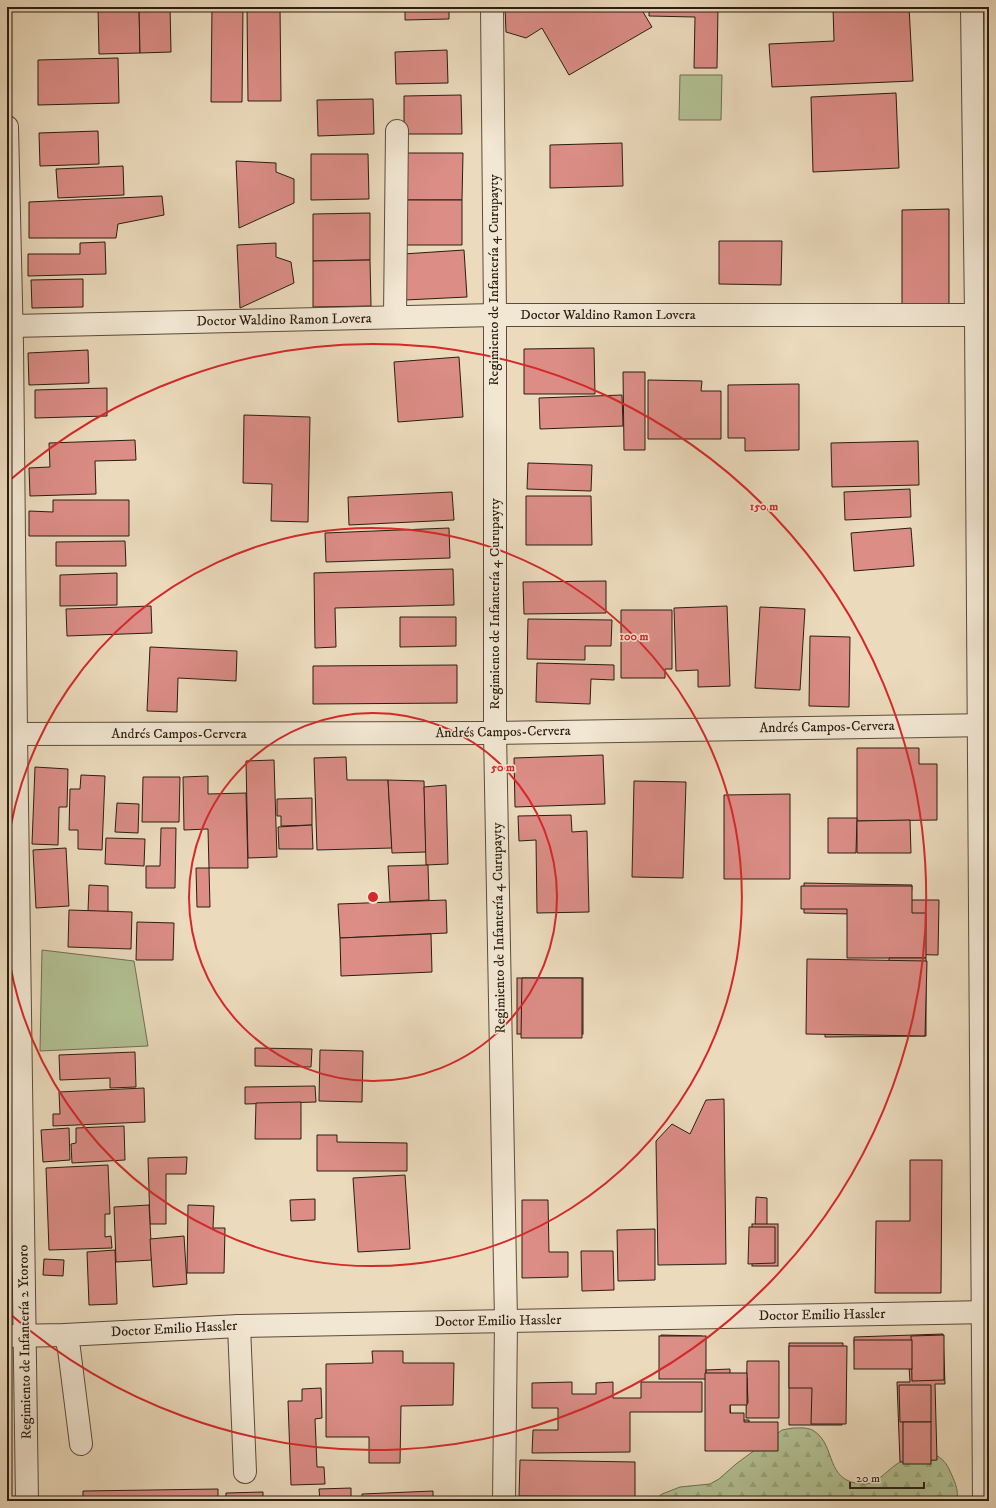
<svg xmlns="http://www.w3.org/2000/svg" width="996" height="1508" viewBox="0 0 996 1508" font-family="'IM FELL DW Pica',serif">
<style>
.green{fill:#b2c194;stroke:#6e6f53}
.forest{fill:url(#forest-firs);stroke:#6e6f53}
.building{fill:#db8d86;stroke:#2a1d12}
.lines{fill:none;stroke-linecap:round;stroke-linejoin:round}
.minor-casing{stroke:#5a4c3c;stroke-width:24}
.minor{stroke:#f2e7d3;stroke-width:22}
.ring{fill:none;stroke:#d62828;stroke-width:2}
.labels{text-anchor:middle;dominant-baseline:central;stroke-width:3;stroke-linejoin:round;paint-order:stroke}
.street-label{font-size:14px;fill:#2a1d12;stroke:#f2e7d3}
.centre{fill:#d62828;stroke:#f2e7d3;stroke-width:2}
.ring-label{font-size:12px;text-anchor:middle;font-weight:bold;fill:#d62828;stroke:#f2e7d3;stroke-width:3;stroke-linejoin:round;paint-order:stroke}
</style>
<defs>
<pattern id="forest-firs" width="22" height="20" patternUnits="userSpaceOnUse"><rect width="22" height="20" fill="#b2c194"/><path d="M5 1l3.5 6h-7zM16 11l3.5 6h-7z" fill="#99a57f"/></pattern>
</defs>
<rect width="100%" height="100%" fill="#ebdabc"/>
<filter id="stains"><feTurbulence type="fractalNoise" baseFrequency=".005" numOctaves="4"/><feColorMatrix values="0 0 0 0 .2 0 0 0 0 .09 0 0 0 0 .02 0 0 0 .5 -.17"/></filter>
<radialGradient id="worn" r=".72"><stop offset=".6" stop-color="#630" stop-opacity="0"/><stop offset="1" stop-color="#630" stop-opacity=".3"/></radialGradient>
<g class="green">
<polygon points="680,75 722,75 721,120 679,120"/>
<polygon points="42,950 134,961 148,1046 40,1051"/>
</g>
<path class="forest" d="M793 1428C800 1428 808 1427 814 1431 837 1446 824 1482 863 1484 878 1485 889 1467 902 1461 907 1459 926 1453 931 1454 939 1455 946 1462 949 1469 954 1480 959 1489 957 1501H653L662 1494 680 1487 710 1484 719 1479 736 1464 782 1430Z"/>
<g class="building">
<polygon points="98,7 139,7 140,53 99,54"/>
<polygon points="139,7 170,7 171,52 140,53"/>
<polygon points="212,7 243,7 242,102 211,102"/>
<polygon points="247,7 280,7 281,101 248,101"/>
<polygon points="405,7 449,7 449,19 405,20"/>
<polygon points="505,7 600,7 602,11 609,7 640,7 652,27 569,75 542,28 526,38 506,32"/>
<polygon points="649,7 718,7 717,68 694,68 695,17 649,16"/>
<polygon points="833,7 909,7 913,81 772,87 769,44 834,41"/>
<polygon points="447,50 448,83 396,84 395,52"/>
<polygon points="118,58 119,103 38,105 38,60"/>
<polygon points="896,93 899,168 813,172 811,97"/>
<polygon points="461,95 462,134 404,134 404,96"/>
<polygon points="373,99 374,134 318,136 317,100"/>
<polygon points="98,131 99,164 40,166 39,133"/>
<polygon points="622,143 623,186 550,188 550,145"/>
<polygon points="407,153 463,153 462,200 406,200"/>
<polygon points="311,154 368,154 369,199 311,200"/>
<polygon points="236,161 276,163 276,172 294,179 294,203 239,228"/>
<polygon points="123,166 124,195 58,198 56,169"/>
<polygon points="162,196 164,215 118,224 116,238 29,238 29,202"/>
<polygon points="406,200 462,200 462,245 405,245"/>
<polygon points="949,209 949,305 902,305 902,210"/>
<polygon points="370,213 370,260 313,261 313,214"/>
<polygon points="719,241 782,241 781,285 719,284"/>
<polygon points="105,242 106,274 28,276 28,254 80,254 80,243"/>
<polygon points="276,243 276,257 291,262 294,283 240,308 237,245"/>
<polygon points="464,250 467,297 405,300 403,254"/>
<polygon points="370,260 371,306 313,307 313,261"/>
<polygon points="83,279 83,307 32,308 31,280"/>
<polygon points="594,348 595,394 524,394 524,349"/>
<polygon points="88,350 89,383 29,385 28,353"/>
<polygon points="459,357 463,417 398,422 394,362"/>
<polygon points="623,372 645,372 645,450 624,450"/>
<polygon points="648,380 702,381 701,391 721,391 721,439 648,439"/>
<polygon points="799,384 799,450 745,451 745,438 728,438 728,385"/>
<polygon points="107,388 107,416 35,418 35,390"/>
<polygon points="622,395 623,426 540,429 539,398"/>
<polygon points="244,415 310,417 308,522 271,521 272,484 243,483"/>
<polygon points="135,440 136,460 95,461 96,494 30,496 29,468 50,467 49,443"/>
<polygon points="918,441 919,485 832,487 831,443"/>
<polygon points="528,463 592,465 591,491 527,489"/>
<polygon points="910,489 911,517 845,520 844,492"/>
<polygon points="452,492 454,520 349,525 348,497"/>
<polygon points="526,496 591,496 592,545 526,545"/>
<polygon points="53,500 129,500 129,536 29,536 29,511 53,512"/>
<polygon points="449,528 450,558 326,562 325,533"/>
<polygon points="911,528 914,566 854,571 851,533"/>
<polygon points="125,541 126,566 56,566 56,542"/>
<polygon points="453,569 454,605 335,608 336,647 315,648 314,573"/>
<polygon points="117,573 117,605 60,606 60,575"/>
<polygon points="606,581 606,613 524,614 523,582"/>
<polygon points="151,606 152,633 67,636 66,609"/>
<polygon points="727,606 730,686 698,687 698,670 676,671 674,608"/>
<polygon points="760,607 805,609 800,690 755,688"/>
<polygon points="621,610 672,610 672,669 665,669 665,678 621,678"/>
<polygon points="400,617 456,617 456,646 400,647"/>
<polygon points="528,619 612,620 611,646 585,646 585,660 527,659"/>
<polygon points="810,636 850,637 849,707 809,706"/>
<polygon points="150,647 237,651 236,681 178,678 177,712 147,711"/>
<polygon points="537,663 614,665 614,680 591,679 590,704 536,702"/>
<polygon points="457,665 457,703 313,704 313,666"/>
<polygon points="857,748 919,748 919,764 937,764 937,820 857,821"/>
<polygon points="603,755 605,804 515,807 514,758"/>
<polygon points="346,757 347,780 388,780 392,848 317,850 314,758"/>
<polygon points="274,760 277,857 248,858 246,761"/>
<polygon points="35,767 68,769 67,807 59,807 58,845 32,844"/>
<polygon points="81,775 105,776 102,850 78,849 78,830 69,830 70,789 80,789"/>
<polygon points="208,776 208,794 246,793 248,868 209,868 208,829 184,830 183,777"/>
<polygon points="143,777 180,777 179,822 142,822"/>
<polygon points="388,780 424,781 426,852 392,853"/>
<polygon points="634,781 686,782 683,878 632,877"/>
<polygon points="446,785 448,864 426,865 424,787"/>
<polygon points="790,794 790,879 724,879 724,795"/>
<polygon points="312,798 312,825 281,826 281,816 277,816 277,799"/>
<polygon points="117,803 139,804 138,833 115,832"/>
<polygon points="571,815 572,832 587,831 589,912 537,913 536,840 519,841 518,816"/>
<polygon points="828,818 857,818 856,853 828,853"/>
<polygon points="910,820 911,853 857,853 857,821"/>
<polygon points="312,825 313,849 279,849 278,827"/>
<polygon points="161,828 176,828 175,888 146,888 146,866 160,866"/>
<polygon points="106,838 145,839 144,866 105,864"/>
<polygon points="66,848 69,906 36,908 33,850"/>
<polygon points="428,865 429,900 390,902 388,866"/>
<polygon points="196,868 209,868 210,907 197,907"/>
<polygon points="804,883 912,885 911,900 939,900 938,955 852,953 852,914 804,913"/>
<polygon points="89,885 108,886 108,912 88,911"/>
<polygon points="801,886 912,886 912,913 926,913 926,958 847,958 847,909 801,909"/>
<polygon points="446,900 447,933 340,938 338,904"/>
<polygon points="69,910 132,912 131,949 68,947"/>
<polygon points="137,922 174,923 173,960 136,960"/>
<polygon points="431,934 432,972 341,976 340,938"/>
<polygon points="889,958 926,958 926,1036 825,1037 825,1000 889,1000"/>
<polygon points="807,959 927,961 925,1036 806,1034"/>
<rect x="517" y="978" width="66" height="56"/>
<polygon points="522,978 582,978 582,1038 521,1038"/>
<polygon points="255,1048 312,1049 311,1067 255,1066"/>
<polygon points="320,1050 363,1051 362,1102 319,1101"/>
<polygon points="135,1052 136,1087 110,1088 110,1078 60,1080 59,1055"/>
<polygon points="315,1086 316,1102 245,1104 245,1087"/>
<polygon points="144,1088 145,1122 53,1126 53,1114 60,1114 59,1092"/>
<polygon points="724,1099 726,1264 658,1265 656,1141 672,1124 690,1134 706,1100"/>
<polygon points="301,1102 301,1139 255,1139 256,1103"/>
<polygon points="124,1126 125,1160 72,1163 71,1144 76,1143 76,1128"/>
<polygon points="69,1128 70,1160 43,1162 41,1130"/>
<polygon points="317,1135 337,1135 337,1142 407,1143 407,1171 317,1171"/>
<polygon points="187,1157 186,1174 166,1174 166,1224 150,1224 148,1158"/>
<polygon points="910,1160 942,1160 941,1293 875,1293 876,1221 910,1221"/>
<polygon points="108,1165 110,1214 105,1214 105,1237 111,1236 112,1248 49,1250 46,1168"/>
<polygon points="405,1175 410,1249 358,1252 353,1178"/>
<polygon points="756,1197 767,1198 767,1227 755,1227"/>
<polygon points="315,1199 315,1220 291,1221 290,1200"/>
<polygon points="522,1200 548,1200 549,1252 568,1252 568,1277 522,1278"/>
<polygon points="149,1205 152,1260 116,1262 114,1207"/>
<polygon points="188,1205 214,1206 213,1228 225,1228 224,1273 187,1273"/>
<rect x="752" y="1224" width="26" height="42"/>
<polygon points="749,1227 775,1227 775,1263 748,1264"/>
<polygon points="655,1229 655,1280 618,1281 617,1230"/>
<polygon points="184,1236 187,1284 153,1287 150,1239"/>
<polygon points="115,1250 117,1304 89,1305 87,1252"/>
<polygon points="581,1251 613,1251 614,1290 582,1291"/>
<polygon points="44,1259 64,1260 63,1276 43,1275"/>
<polygon points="943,1334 945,1384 935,1384 937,1460 900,1462 897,1382 910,1382 909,1366 855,1368 854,1337"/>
<polygon points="661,1335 702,1336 701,1375 660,1375"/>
<polygon points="944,1335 944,1380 912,1381 911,1336"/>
<rect x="659" y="1336" width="47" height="43"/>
<rect x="854" y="1340" width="58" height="29"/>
<polygon points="789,1343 843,1343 842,1425 789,1425"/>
<polygon points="789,1346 847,1346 846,1424 811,1424 812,1388 789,1388"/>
<polygon points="372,1351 403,1351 403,1363 454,1363 453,1405 401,1406 400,1463 369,1463 369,1437 326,1437 326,1364 373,1363"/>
<polygon points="747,1361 779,1361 779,1418 746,1418"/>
<polygon points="730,1369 730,1378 747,1377 748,1403 730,1404 731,1420 749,1420 750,1448 709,1450 706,1370"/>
<polygon points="705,1373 747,1373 747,1405 730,1405 730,1413 744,1413 744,1422 778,1422 778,1451 705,1451"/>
<polygon points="572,1382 572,1394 596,1394 596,1383 613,1382 613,1398 641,1398 641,1382 702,1382 702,1412 630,1412 630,1452 532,1453 533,1430 558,1430 558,1408 532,1408 532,1383"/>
<polygon points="899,1385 931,1385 931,1422 900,1422"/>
<polygon points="321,1388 322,1418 315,1419 317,1467 324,1467 325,1484 291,1485 288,1401 302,1401 302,1389"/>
<rect x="903" y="1422" width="28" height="42"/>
<polygon points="520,1460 635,1462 635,1497 519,1496"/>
<polygon points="351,1488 351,1501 320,1501 319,1489"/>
<polygon points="218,1489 218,1501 83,1501 83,1491"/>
<polygon points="433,1491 433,1501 362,1501 362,1494"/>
<polygon points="263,1492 263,1501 226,1501 226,1493"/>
</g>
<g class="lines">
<defs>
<g id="minor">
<polyline points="492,7 495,315 495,733 506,1321 504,1501"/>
<polyline points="972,7 976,315 984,1501"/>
<polyline points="7,127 12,346 16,734 27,1501"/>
<polyline points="395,317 397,131"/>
<polyline points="12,326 495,315 989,315"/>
<polyline points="7,734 495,733 989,725"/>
<polyline points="239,1326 245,1472"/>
<polyline points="65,1335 69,1349 81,1444"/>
<polyline points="7,1336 65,1335 239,1326 989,1312"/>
</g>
</defs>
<use href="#minor" class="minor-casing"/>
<use href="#minor" class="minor"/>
</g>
<g class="ring">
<circle cx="373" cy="897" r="184"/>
<path d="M7 849A369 369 0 1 1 7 945"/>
<path d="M10 480A553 553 0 1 1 10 1314"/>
</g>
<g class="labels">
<g class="street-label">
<text transform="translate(494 280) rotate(-90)">Regimiento de Infantería 4 Curupayty</text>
<text x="608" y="315">Doctor Waldino Ramon Lovera</text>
<text transform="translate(284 320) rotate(-1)">Doctor Waldino Ramon Lovera</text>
<text transform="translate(495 604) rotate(-90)">Regimiento de Infantería 4 Curupayty</text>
<text transform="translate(827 727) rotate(-1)">Andrés Campos-Cervera</text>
<text transform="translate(503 732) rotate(-1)">Andrés Campos-Cervera</text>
<text x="179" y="734">Andrés Campos-Cervera</text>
<text transform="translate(499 928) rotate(-91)">Regimiento de Infantería 4 Curupayty</text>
<text transform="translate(822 1315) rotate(-1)">Doctor Emilio Hassler</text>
<text transform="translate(498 1321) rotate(-1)">Doctor Emilio Hassler</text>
<text transform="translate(174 1329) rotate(-3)">Doctor Emilio Hassler</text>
<text transform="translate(25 1342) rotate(-91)">Regimiento de Infantería 2 Ytororo</text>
</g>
</g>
<circle cx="373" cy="897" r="6" class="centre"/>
<g class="ring-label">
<text x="764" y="510">150 m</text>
<text x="634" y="640">100 m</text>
<text x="503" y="771">50 m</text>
</g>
<rect width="996" height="1508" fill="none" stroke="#ebdabc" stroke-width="24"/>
<rect x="8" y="8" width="980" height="1492" fill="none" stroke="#2a1d12" stroke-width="2"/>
<rect x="12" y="12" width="972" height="1484" fill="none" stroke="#2a1d12"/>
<path d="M850 1482v6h74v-6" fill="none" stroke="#2a1d12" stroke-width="2"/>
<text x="856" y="1482" font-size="12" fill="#2a1d12" stroke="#f2e7d3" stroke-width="3" paint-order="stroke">20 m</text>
<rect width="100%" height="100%" filter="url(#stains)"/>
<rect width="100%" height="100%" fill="url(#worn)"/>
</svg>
